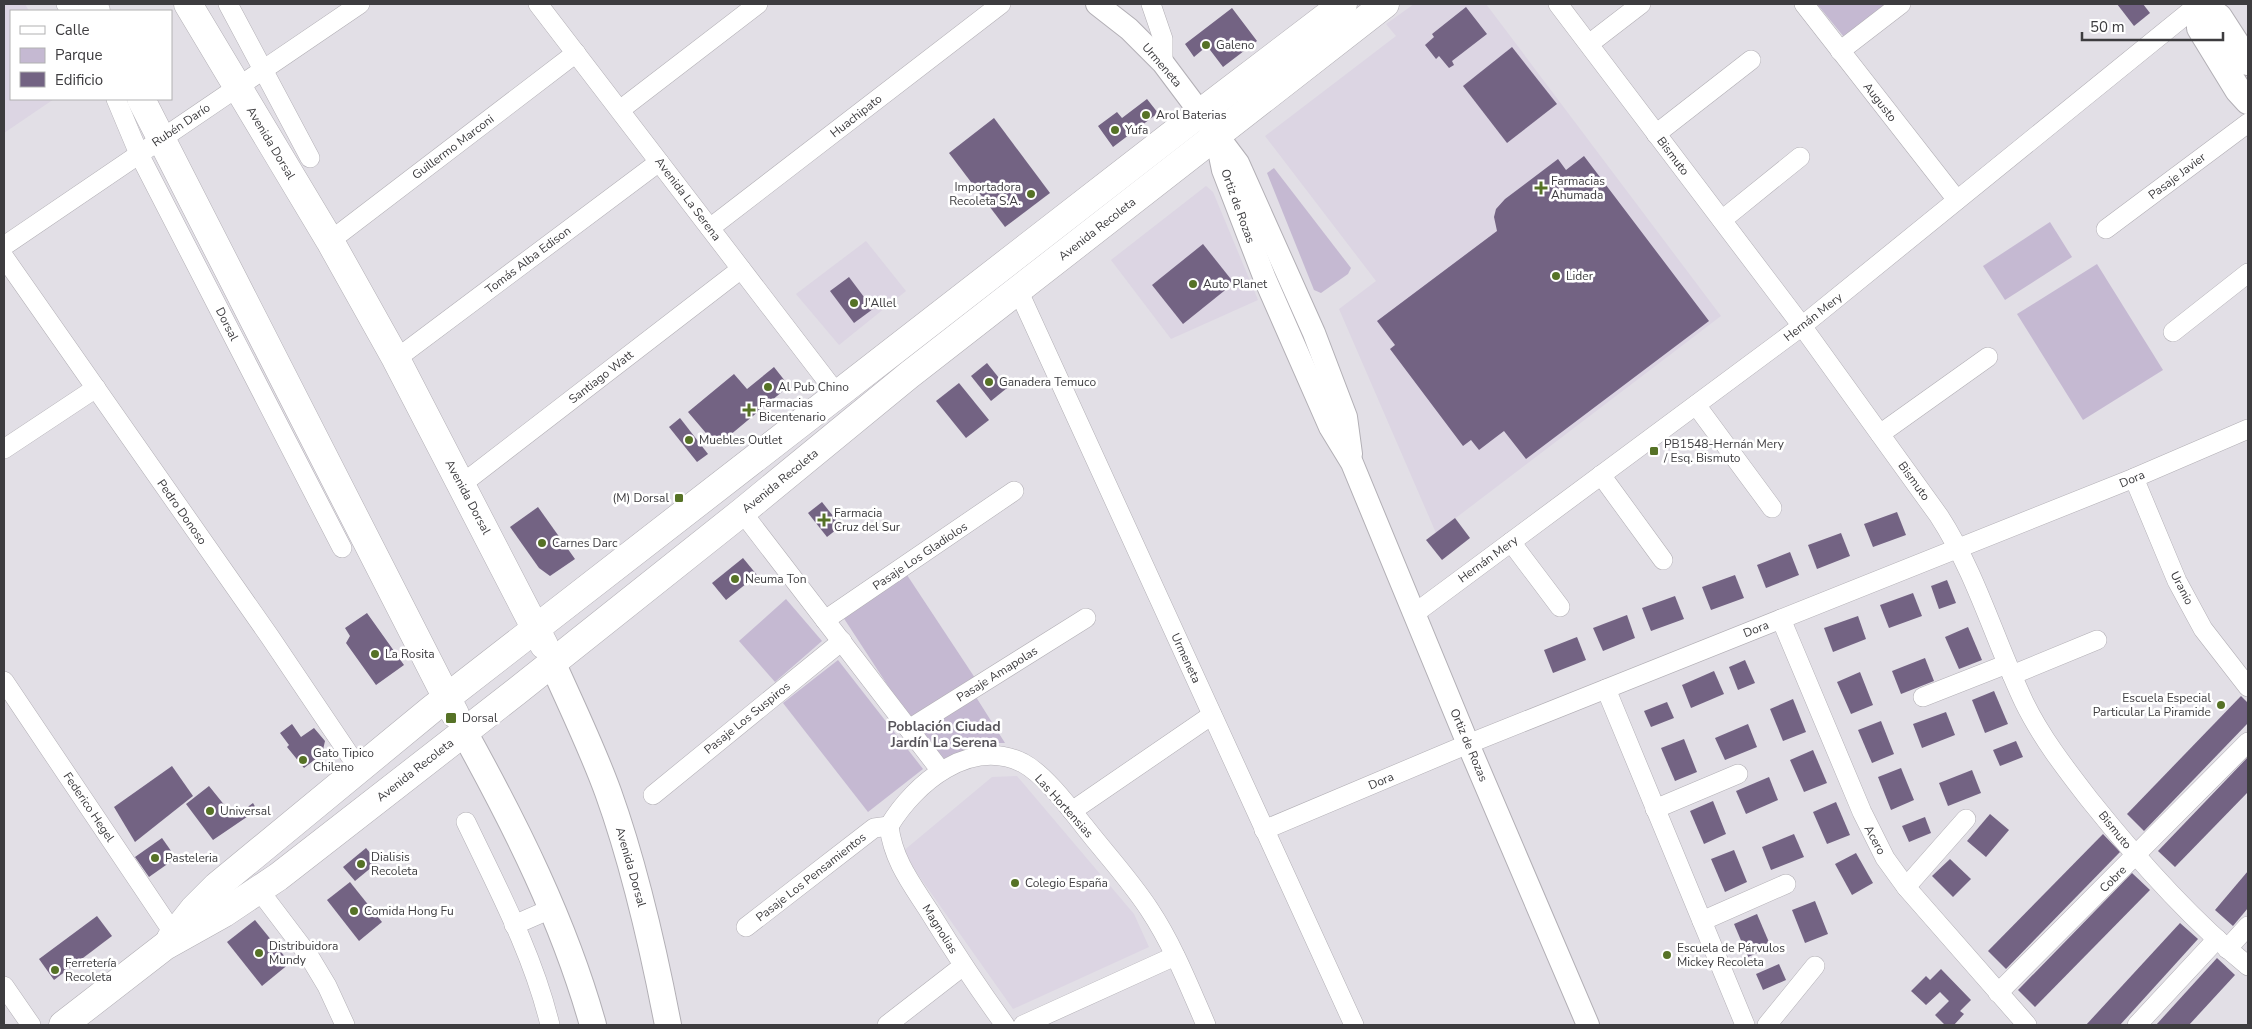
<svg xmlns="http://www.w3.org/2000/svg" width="2252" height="1029" viewBox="0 0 2252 1029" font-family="'Nunito Sans',sans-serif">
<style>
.built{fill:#dcd5e3}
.green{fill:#c5b9d2}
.building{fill:#736383}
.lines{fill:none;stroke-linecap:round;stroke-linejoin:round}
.minor-casing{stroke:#b2afb5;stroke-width:20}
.tertiary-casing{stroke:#b2afb5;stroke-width:24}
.secondary-casing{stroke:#b2afb5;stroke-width:28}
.primary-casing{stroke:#b2afb5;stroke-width:29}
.minor{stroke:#fff;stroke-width:19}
.tertiary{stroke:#fff;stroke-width:22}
.secondary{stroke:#fff;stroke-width:26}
.primary{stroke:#fff;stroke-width:28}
.poi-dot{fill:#567226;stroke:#fff;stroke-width:2}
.labels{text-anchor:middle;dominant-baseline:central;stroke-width:5;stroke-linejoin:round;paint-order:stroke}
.poi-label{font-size:12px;fill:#3d3c3f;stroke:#fff;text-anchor:start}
.street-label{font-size:12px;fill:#3d3c3f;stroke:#fff}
.neighbourhood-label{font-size:14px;font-weight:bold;fill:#58555b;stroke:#fff}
</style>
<rect width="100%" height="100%" fill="#e2dfe6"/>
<g class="built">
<polygon points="4,4 25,4 29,11 11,11 11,99 54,99 4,133"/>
<polygon points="1414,4 1486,4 1721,316 1436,533 1339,309 1376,281 1265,136 1396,36 1386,24"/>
<polygon points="1206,186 1213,192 1258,300 1171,339 1111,260"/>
<polygon points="866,241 906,291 839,345 796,294"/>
<polygon points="1017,776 1134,914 1149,947 1013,1009 902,852 992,777"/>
</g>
<g class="green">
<polygon points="1817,4 1886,4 1844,37"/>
<polygon points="1274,168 1351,268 1348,274 1321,293 1314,290 1267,173"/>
<polygon points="2050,222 2072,257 2005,300 1983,266"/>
<polygon points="2097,264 2163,370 2083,420 2017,314"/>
<polygon points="907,575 975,678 911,721 843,617"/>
<polygon points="786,599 822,641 775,682 739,641"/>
<polygon points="838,660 923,769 868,812 783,703"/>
<polygon points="976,697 1005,743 978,743 942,766 920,732"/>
</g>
<g class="building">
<polygon points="2117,4 2143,4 2150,13 2134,26"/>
<polygon points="1466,7 1487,34 1452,61 1454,65 1449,68 1439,56 1436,59 1425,45 1434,37 1432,34"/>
<polygon points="1232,8 1257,41 1223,67 1207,46 1194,57 1185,44"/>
<polygon points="1512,47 1557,104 1507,143 1463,86"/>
<polygon points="1147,99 1158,113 1113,147 1098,126 1117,112 1122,118"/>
<polygon points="994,118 1050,193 1005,227 949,153"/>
<polygon points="1584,156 1709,321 1526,459 1504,431 1479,450 1471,440 1463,446 1390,349 1395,345 1377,321 1497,231 1494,217 1496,209 1505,199 1558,159 1566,170"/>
<polygon points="1203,244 1234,283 1183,324 1152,285"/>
<polygon points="849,277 873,309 854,323 830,291"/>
<polygon points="987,363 1007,388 991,401 971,376"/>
<polygon points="774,367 789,386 717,446 688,412 734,374 747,389"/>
<polygon points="959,383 989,420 966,438 936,401"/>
<polygon points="680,418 708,454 697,462 669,427"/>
<polygon points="822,502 841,526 827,537 808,513"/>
<polygon points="538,507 575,559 550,576 539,568 510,527"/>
<polygon points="1897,512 1906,535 1873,547 1864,524"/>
<polygon points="1455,518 1470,538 1442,560 1426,540"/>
<polygon points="1841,533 1850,556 1817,569 1808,545"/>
<polygon points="1790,552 1799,575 1766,588 1757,565"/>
<polygon points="743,558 757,575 726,600 712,583"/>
<polygon points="1735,575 1744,598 1711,610 1702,587"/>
<polygon points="1947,580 1956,603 1939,609 1931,586"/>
<polygon points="1913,593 1922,616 1889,628 1880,605"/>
<polygon points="1675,596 1684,619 1651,631 1642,608"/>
<polygon points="367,613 404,665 376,685 346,643 350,636 345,628"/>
<polygon points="1627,615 1635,638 1603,651 1593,628"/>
<polygon points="1858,616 1866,639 1833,652 1824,628"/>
<polygon points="1968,627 1982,660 1959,669 1945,637"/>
<polygon points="1577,637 1586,660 1553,673 1544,650"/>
<polygon points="1925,658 1934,681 1901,694 1892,671"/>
<polygon points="1745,660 1755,683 1738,690 1729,667"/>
<polygon points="1714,671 1724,694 1691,708 1682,685"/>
<polygon points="1860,672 1873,705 1851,714 1837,682"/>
<polygon points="1994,691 2008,724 1985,733 1972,700"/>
<polygon points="2241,696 2248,703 2248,723 2144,831 2127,814"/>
<polygon points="1793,699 1806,732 1783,741 1770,709"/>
<polygon points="1667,702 1674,718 1651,727 1644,711"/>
<polygon points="1946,712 1955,735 1922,748 1913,724"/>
<polygon points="1881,721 1894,754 1872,763 1858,730"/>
<polygon points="292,724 301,737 314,728 325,741 322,754 304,768 287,747 289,745 280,733"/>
<polygon points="1748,724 1757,747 1725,760 1715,738"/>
<polygon points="1684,739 1697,772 1675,781 1661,748"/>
<polygon points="2016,741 2023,757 2000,766 1993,750"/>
<polygon points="1813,750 1827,783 1804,792 1790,760"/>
<polygon points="2248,757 2248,792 2175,867 2158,851"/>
<polygon points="172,766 193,796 135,842 114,807"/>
<polygon points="1901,768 1914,800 1891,810 1878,777"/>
<polygon points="1972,770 1981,793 1948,806 1939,783"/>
<polygon points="1769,777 1778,800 1746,814 1736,791"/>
<polygon points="209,786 234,817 253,803 257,810 213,840 186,804"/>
<polygon points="1713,801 1726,834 1704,844 1690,811"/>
<polygon points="1836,802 1850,835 1827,844 1813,812"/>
<polygon points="1990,814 2009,830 1986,857 1967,841"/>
<polygon points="1925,817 1931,833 1909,842 1902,826"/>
<polygon points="1794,834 1804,857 1771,870 1762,847"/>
<polygon points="2103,834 2120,852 2006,969 1988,951"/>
<polygon points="162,838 176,858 149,877 135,857"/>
<polygon points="366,848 378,862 355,881 343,867"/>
<polygon points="1734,850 1747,882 1725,892 1711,859"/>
<polygon points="1856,853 1873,883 1852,895 1835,864"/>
<polygon points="1950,859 1971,879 1953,897 1932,876"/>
<polygon points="2248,871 2248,908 2233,926 2215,910"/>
<polygon points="2132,873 2150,890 2035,1007 2018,990"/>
<polygon points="350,882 382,922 359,941 327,900"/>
<polygon points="1815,901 1828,934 1805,943 1792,910"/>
<polygon points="1757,914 1771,947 1748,957 1734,924"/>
<polygon points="97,916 112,936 54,980 39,959"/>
<polygon points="255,920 290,963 262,986 227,942"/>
<polygon points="2180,923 2198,939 2120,1025 2086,1025"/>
<polygon points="2217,958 2235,975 2189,1025 2156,1025"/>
<polygon points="1779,964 1786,980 1763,990 1756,974"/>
<polygon points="1941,969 1971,1000 1960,1011 1964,1014 1954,1025 1945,1025 1935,1015 1949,1001 1940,992 1926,1005 1911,991 1926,976 1930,980"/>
</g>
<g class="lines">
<defs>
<g id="minor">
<polyline points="66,4 71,11"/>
<polyline points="228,4 310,158"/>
<polyline points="538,4 837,394"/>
<polyline points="1151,4 1163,39 1163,63"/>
<path d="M1558 4 1802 326 1939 516C1976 573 1995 641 2024 702 2041 737 2065 768 2089 799 2137 859 2189 918 2248 966"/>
<polyline points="1804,4 1957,200"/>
<polyline points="1589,44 1641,4"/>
<polyline points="1840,51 1901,4"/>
<polyline points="116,99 139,154 342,548"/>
<polyline points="620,110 758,4"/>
<polyline points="1656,134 1751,60"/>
<polyline points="1722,220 1800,157"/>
<polyline points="710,228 1001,4"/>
<polyline points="2106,229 2248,123"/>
<polyline points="330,241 576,53"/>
<polyline points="4,246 360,4"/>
<polyline points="4,257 270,637 359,769"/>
<polyline points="1018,290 1354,1025"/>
<polyline points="2173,332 2248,273"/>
<polyline points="396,359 659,162"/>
<polyline points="1696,405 1772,508"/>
<polyline points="1880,434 1988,357"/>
<polyline points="4,449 96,388"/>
<polyline points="1601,475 1663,560"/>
<polyline points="2134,478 2177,581 2203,629 2248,687"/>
<polyline points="462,484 741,269"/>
<polyline points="742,512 941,771"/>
<polyline points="1511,542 1560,607"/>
<polyline points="1414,614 1802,326 2199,4"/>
<polyline points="1781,619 1862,812 1885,858 1906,887 2027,1025"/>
<polyline points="825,620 1014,491"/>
<polyline points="2012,675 2097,640"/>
<polyline points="4,681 174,934"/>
<polyline points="1606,689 1745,1025"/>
<polyline points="1923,697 2007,664"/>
<polyline points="909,729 1086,618"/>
<polyline points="653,795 842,641"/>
<polyline points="1655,809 1738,774"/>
<polyline points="1072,811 1212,715"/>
<path d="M466 822C497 887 533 954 550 1025"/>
<path d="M889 826C915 783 970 737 1023 763 1044 774 1069 807 1084 826 1105 853 1130 880 1149 909 1173 945 1189 986 1206 1025"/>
<path d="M889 826C893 860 911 883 929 911 953 950 978 988 1005 1025"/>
<polyline points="1264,830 1468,744 2134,478 2248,429"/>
<polyline points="1906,887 1966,819"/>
<polyline points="259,890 309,956 327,986 345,1025"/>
<polyline points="1702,921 1786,884"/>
<polyline points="514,925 553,908"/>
<polyline points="746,927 874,828 889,826"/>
<polyline points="2227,949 2248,926"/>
<polyline points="4,986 31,1025"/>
<polyline points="1998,993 2248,742"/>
<polyline points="887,1025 963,966"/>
<polyline points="1023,1025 1175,956"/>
<polyline points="1767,1025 1815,966"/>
<polyline points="2137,1025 2217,939"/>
</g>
<g id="tertiary">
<polyline points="1097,4 1129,29 1163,63 1238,163 1314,333 1346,417 1351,454"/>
<polyline points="1216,136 1223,170 1265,279 1330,427 1352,463 1468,744 1588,1025"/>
</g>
<g id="secondary">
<polyline points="2199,4 2200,28 2238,90 2248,101"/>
<polyline points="2200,4 2219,17 2248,62"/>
<path d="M552 662C571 705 592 748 608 792 635 867 653 947 668 1025"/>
<path d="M464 732C516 826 564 922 593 1025"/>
</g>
<g id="primary">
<polyline points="92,4 96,11"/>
<polyline points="188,4 330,241 396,359 544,645"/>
<polyline points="141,99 455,714"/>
<polyline points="171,938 194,909 217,886 432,709 1200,113 1343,4"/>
<polyline points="63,1025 165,946 224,913 278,877 517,691 742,512 909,375 1385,4"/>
</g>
</defs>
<use href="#minor" class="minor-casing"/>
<use href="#tertiary" class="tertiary-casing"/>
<use href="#secondary" class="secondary-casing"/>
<use href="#primary" class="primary-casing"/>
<use href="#minor" class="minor"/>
<use href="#tertiary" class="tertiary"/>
<use href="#secondary" class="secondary"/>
<use href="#primary" class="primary"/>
</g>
<g class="poi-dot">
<circle cx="1206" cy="45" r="5"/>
<circle cx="1146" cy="115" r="5"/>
<circle cx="1115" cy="130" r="5"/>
<path d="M1538.5 180.5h5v5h5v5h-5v5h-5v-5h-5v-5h5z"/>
<circle cx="1031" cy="194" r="5"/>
<circle cx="1556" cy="276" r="5"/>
<circle cx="1193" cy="284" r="5"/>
<circle cx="854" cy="303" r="5"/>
<circle cx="989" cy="382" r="5"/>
<circle cx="768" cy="387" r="5"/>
<path d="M746.5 402.5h5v5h5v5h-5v5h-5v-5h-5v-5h5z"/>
<circle cx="689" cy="440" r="5"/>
<rect x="1649" y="446" width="10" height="10" rx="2.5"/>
<rect x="674" y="493" width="10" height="10" rx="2.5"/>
<path d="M821.5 512.5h5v5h5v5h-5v5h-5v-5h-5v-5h5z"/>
<circle cx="542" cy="543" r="5"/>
<circle cx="735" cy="579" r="5"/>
<circle cx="375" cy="654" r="5"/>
<circle cx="2221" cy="705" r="5"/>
<rect x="445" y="712" width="12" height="12" rx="2.5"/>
<circle cx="303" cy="760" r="5"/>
<circle cx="210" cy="811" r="5"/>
<circle cx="155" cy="858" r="5"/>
<circle cx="361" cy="864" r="5"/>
<circle cx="1015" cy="883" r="5"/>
<circle cx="354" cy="911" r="5"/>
<circle cx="259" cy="953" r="5"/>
<circle cx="1667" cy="955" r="5"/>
<circle cx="55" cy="970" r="5"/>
</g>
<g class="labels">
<g class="poi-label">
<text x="1216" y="45">Galeno</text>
<text x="1156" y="115">Arol Baterias</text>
<text x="1125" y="130">Yufa</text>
<text x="1551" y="181">Farmacias<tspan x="1551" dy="14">Ahumada</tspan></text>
<text x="1021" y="187" text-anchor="end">Importadora<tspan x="1021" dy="14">Recoleta S.A.</tspan></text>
<text x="1566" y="276">Lider</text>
<text x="1203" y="284">Auto Planet</text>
<text x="864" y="303">J'Allel</text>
<text x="999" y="382">Ganadera Temuco</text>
<text x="778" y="387">Al Pub Chino</text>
<text x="759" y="403">Farmacias<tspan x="759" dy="14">Bicentenario</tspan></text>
<text x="699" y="440">Muebles Outlet</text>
<text x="1664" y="444">PB1548-Hernán Mery<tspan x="1664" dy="14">/ Esq. Bismuto</tspan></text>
<text x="669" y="498" text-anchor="end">(M) Dorsal</text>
<text x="834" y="513">Farmacia<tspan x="834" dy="14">Cruz del Sur</tspan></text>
<text x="552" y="543">Carnes Darc</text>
<text x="745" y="579">Neuma Ton</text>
<text x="385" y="654">La Rosita</text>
<text x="2211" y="698" text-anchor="end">Escuela Especial<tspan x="2211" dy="14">Particular La Piramide</tspan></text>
<text x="462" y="718">Dorsal</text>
<text x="313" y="753">Gato Tipico<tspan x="313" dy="14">Chileno</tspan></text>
<text x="220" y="811">Universal</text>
<text x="371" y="857">Dialisis<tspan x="371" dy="14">Recoleta</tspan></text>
<text x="165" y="858">Pasteleria</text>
<text x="1025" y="883">Colegio España</text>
<text x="364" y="911">Comida Hong Fu</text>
<text x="269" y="946">Distribuidora<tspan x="269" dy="14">Mundy</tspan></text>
<text x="1677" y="948">Escuela de Párvulos<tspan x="1677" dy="14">Mickey Recoleta</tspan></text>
<text x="65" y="963">Ferretería<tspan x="65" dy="14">Recoleta</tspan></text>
</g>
<g class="street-label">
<text transform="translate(1162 65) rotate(49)">Urmeneta</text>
<text transform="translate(1880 102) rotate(52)">Augusto</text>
<text transform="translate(856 116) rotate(-38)">Huachipato</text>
<text transform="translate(181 125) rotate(-34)">Rubén Darío</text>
<text transform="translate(271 143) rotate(59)">Avenida Dorsal</text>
<text transform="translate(453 147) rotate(-37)">Guillermo Marconi</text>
<text transform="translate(1673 156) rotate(53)">Bismuto</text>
<text transform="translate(2177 176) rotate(-37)">Pasaje Javier</text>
<text transform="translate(688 199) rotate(53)">Avenida La Serena</text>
<text transform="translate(1238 206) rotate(70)">Ortiz de Rozas</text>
<text transform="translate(1097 229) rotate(-38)">Avenida Recoleta</text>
<text transform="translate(528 260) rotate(-37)">Tomás Alba Edison</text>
<text transform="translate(1813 317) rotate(-38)">Hernán Mery</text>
<text transform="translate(227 324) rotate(63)">Dorsal</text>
<text transform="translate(601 377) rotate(-38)">Santiago Watt</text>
<text transform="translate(2132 479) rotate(-23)">Dora</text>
<text transform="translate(780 481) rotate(-39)">Avenida Recoleta</text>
<text transform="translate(1914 481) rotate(54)">Bismuto</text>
<text transform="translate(468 497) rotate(62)">Avenida Dorsal</text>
<text transform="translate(182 512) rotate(55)">Pedro Donoso</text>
<text transform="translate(920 556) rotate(-34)">Pasaje Los Gladiolos</text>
<text transform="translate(1488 559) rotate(-36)">Hernán Mery</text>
<text transform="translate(2182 588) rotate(63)">Uranio</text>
<text transform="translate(1756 629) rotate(-22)">Dora</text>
<text transform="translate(1186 658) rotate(65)">Urmeneta</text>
<text transform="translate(997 674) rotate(-32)">Pasaje Amapolas</text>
<text transform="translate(747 718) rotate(-39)">Pasaje Los Suspiros</text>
<text transform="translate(1469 745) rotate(67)">Ortiz de Rozas</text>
<text transform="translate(415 770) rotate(-38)">Avenida Recoleta</text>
<text transform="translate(1381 781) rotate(-23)">Dora</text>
<text transform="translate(1064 806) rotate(48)">Las Hortensias</text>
<text transform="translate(89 807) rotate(56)">Federico Hegel</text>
<text transform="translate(2115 830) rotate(51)">Bismuto</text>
<text transform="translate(1875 840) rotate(62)">Acero</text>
<text transform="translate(631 867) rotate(74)">Avenida Dorsal</text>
<text transform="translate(811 877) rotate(-38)">Pasaje Los Pensamientos</text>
<text transform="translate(2113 879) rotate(-45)">Cobre</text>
<text transform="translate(940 929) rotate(58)">Magnolias</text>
</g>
<g class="neighbourhood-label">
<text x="944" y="726">Población Ciudad<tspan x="944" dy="16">Jardín La Serena</tspan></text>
</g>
</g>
<rect width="2252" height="1029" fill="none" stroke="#3d3c3f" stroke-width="10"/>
<rect x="10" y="10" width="162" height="90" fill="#ffffff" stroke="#b1b1b2"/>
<rect x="20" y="26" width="25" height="8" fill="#ffffff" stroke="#b1b1b2"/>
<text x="55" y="35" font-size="15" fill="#3d3c3f">Calle</text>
<rect x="20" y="48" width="25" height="15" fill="#c5b9d2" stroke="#b1b1b2"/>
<text x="55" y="60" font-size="15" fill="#3d3c3f">Parque</text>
<rect x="20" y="72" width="25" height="15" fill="#736383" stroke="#b1b1b2"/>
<text x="55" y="85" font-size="15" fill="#3d3c3f">Edificio</text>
<path d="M2082 32v8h141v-8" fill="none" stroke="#3d3c3f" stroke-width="2.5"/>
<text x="2090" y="32" font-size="15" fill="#3d3c3f" stroke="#ffffff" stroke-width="4" paint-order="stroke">50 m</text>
</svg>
